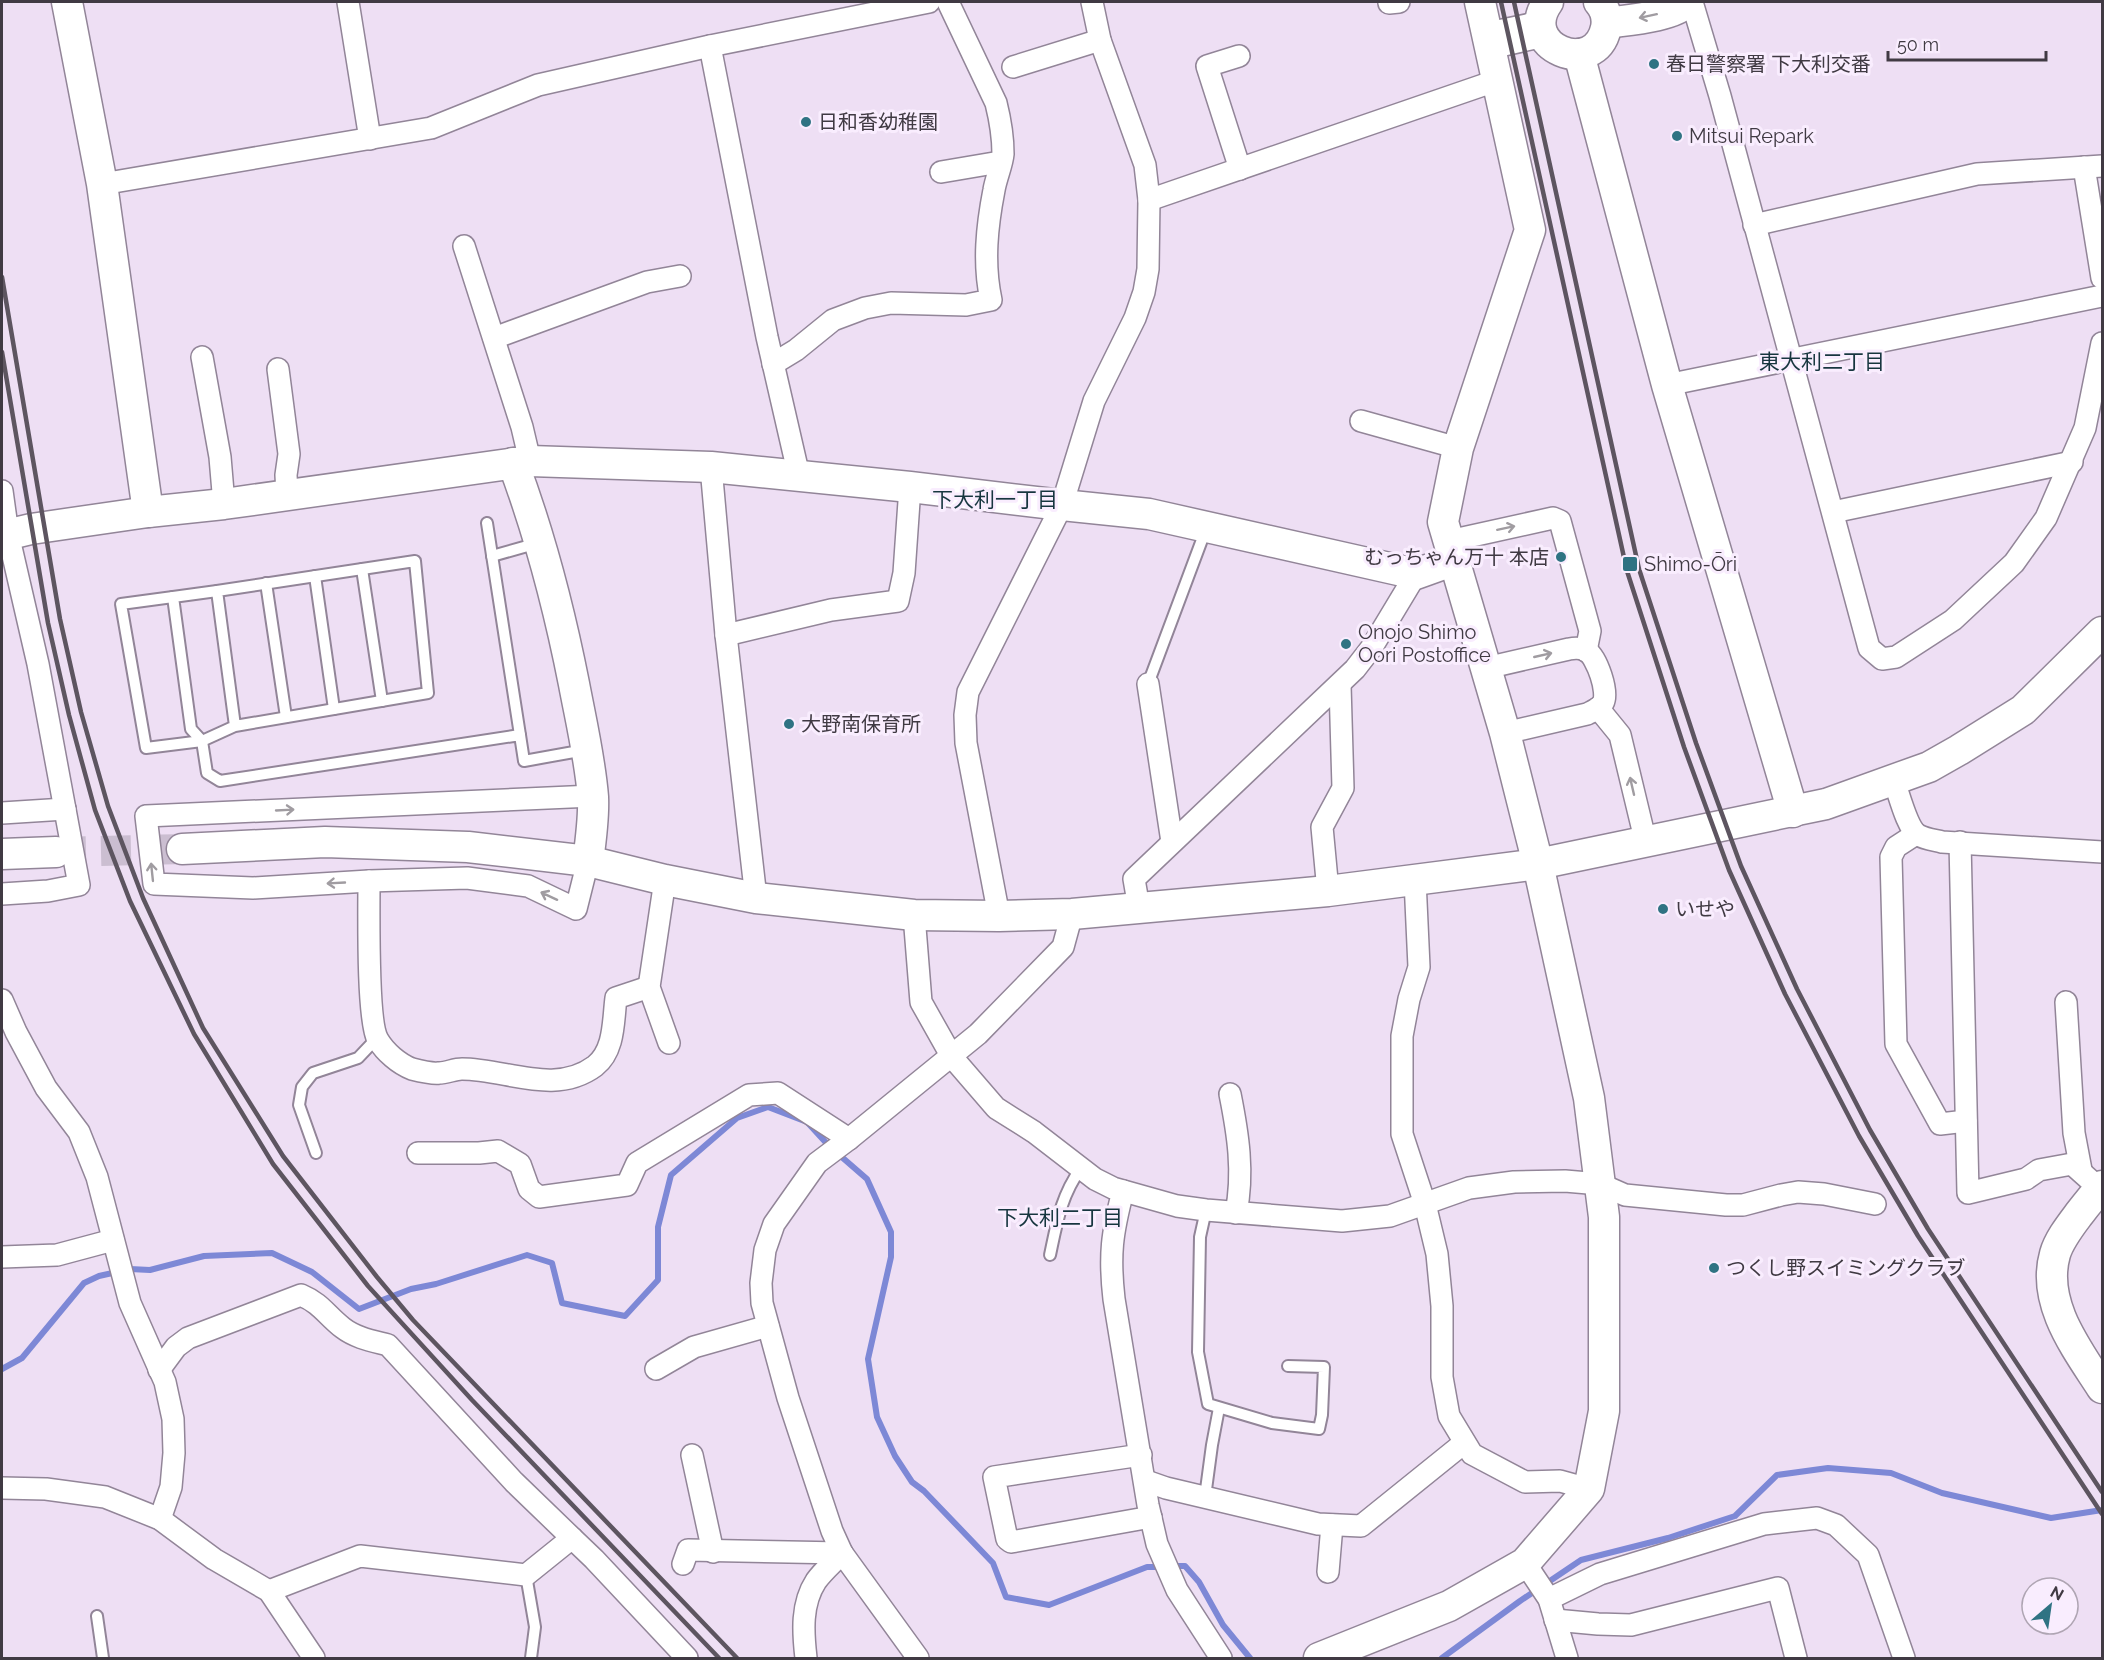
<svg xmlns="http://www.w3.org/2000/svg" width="2104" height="1660" viewBox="0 0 2104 1660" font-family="Raleway,'Noto Sans JP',sans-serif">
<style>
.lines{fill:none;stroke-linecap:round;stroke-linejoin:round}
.stream{stroke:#7d88d6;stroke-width:6}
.secondary-tunnel{stroke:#cbbed1;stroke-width:30;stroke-dasharray:30 15;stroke-linecap:butt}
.lane-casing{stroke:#928598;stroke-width:14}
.street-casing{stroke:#928598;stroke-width:24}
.secondary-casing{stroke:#928598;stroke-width:33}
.lane{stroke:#fff;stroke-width:10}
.street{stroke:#fff;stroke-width:21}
.secondary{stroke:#fff;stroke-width:30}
.rail{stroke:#5d5560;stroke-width:4.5}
.oneway{stroke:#a09ca1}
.poi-dot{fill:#2f7383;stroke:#f9edfe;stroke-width:2}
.labels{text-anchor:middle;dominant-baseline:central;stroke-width:6;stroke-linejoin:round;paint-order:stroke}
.poi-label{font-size:20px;fill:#403a43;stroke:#f9edfe;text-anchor:start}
.neighbourhood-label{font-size:21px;fill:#17363f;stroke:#f9edfe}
</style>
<rect width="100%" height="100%" fill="#eedff4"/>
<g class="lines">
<g class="stream">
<polyline points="2,1369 22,1358 84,1283 99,1276 130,1269 150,1270 204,1256 272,1253 312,1272 359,1309 411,1289 436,1284 527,1255 552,1263 562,1303 625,1316 658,1280 658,1227 671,1175 737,1118 768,1107 807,1122 829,1146 867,1179 891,1232 891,1257 868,1359 877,1417 895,1456 912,1482 924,1491 993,1563 1006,1597 1049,1605 1147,1567 1162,1567"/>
<polyline points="1172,1566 1185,1566 1199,1582 1223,1625 1250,1658"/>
<polyline points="1442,1658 1520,1601 1581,1560 1668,1538 1735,1516 1777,1475 1828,1468 1891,1473 1942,1493 2051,1518 2102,1510"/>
</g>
<polyline class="secondary-tunnel" points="56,852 182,849"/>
<defs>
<g id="lane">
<polyline points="487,523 520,735"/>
<polyline points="492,556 538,543"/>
<polyline points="362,569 382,701"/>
<polyline points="315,576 334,709"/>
<polyline points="266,583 286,717"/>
<polyline points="173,597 121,604 146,748 202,741"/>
<polyline points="1148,684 1206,529"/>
<polyline points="235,726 428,693 415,561 217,591 235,726 202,741 207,773 220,781 520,735 524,761 585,750"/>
<polyline points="202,741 191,729 173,597 217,591"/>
<polyline points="316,1153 299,1105 302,1087 313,1073 358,1058 377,1038"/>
<polyline points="1206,1210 1200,1237 1198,1352 1208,1404 1272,1423 1319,1429 1322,1415 1324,1367 1288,1366"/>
<path d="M1050 1255C1057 1222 1061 1196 1081 1168"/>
<polyline points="1205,1497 1212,1445 1219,1408"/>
<polyline points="526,1575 535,1627 531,1658"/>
<polyline points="97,1616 103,1658"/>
</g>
<g id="street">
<polyline points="348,2 370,139"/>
<polyline points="1692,2 1720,96 1869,648 1882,659 1896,657 1953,620 2014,563 2046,518 2085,428 2102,343"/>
<polyline points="1389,3 1399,2"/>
<polyline points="1488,33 1541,22"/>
<polyline points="710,46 767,337 799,476"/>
<polyline points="1491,48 1544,36"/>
<polyline points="1239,56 1207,66 1240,169"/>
<polyline points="1013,67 1100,40"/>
<polyline points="2084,167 2102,278"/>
<polyline points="941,172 1000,162"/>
<polyline points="102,184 431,128 538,85 710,46 929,2"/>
<polyline points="1149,200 1498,80"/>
<polyline points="1754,225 1977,174 2102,166"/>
<polyline points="464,246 522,427 530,461"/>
<polyline points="494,338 647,282 680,276"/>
<polyline points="202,357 220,457 224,504"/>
<path d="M773 364 796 350 833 320 865 308 891 303 966 305 991 300C983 263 987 226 994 190 996 178 1002 165 1003 154 1003 138 1000 119 996 103L948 2"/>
<polyline points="278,369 289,454 286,475 287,494"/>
<polyline points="1667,385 2102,296"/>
<polyline points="1361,421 1458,448"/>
<polyline points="711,467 726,635 756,898"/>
<polyline points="2,491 8,534 38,664 79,885 48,891 2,894"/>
<polyline points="1833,512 2072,462"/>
<polyline points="1449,541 1553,518 1560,521 1590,631 1586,651"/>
<polyline points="726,635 831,610 898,601 904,573 910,487"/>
<path d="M1486 668 1569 649C1575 648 1582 648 1587 651 1597 658 1609 692 1603 703 1599 709 1593 711 1587 714L1505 733"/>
<polyline points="1148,684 1172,842"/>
<polyline points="1598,708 1620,735 1646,843"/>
<path d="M1894 781C1899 794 1907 828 1918 835 1925 839 1934 840 1942 842L2102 852"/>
<polyline points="2,813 65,809"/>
<polyline points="1916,834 1896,847 1891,857 1896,1044 1940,1124 1966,1121"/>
<polyline points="1960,842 1968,1193 2026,1179 2039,1170 2072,1164 2100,1189"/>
<polyline points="588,861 576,909 528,886 467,878 369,881 253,888 154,884 146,816 593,796"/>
<polyline points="665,880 649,987 669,1043"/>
<polyline points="1415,880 1419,967 1409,999 1402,1036 1402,1134 1425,1204 1437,1254 1442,1306 1442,1377 1449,1416 1472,1454 1525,1482 1560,1481 1589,1489"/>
<path d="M369 881C369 909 367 1022 378 1040 385 1052 399 1064 412 1069 420 1071 432 1074 439 1073 447 1073 454 1069 462 1069 506 1069 555 1096 595 1066 615 1050 613 1021 616 998L649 987"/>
<polyline points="1328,891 1322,827 1343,788 1340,685"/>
<polyline points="1139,908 1134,879 1355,669 1372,647 1416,574"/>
<polyline points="914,915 921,1002 952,1057 996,1108 1034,1132 1095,1179 1113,1188 1177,1206 1206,1210 1342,1221 1390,1216 1469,1188 1514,1182 1565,1181 1600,1184 1625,1195 1726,1205 1743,1205 1781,1195 1798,1192 1824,1194 1875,1204"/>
<polyline points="999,916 966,743 965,715 968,692 1062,505 1094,401 1135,318 1144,292 1148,269 1149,200 1145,165 1100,40 1092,2"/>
<polyline points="2,1000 16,1032 46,1088 79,1132 97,1177 130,1303 165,1382 173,1419 174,1453 171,1487 160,1519"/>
<polyline points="2066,1002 2074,1133 2081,1170"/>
<path d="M1230 1094C1238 1134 1244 1172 1236 1213"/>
<polyline points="418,1153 479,1153 498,1151 520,1164 529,1189 539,1197 627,1185 637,1163 749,1095 778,1093 849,1139"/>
<path d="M1123 1191C1112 1233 1109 1255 1114 1299L1148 1505 1157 1544 1177 1590 1221 1658"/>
<polyline points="2,1257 57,1255 113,1240"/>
<polyline points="656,1369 694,1347 768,1326"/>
<path d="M159 1370 176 1347 188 1338 301 1295C322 1304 326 1315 343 1328 356 1338 373 1341 388 1345L514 1482 572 1538"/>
<polyline points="692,1455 713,1552"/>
<polyline points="1141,1455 994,1477 1007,1539 1011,1542 1151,1517"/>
<polyline points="1146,1481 1166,1488 1318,1524 1361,1526 1464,1443"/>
<polyline points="2,1488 46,1489 105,1497 160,1519 214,1559 269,1591 314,1658"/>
<polyline points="1525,1563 1549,1599 1567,1658"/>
<polyline points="683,1564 688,1550 842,1553"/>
<polyline points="1328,1572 1332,1525"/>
<polyline points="269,1591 360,1556 526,1575 572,1538 594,1559 687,1658"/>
<polyline points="1549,1599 1600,1574 1764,1524 1817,1518 1836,1525 1868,1555 1904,1658"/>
<polyline points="1555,1620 1598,1624 1631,1625 1778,1588 1796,1658"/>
<path d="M806 1658C803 1632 801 1604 816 1581 823 1571 834 1562 842 1553"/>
<polyline points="918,1658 842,1553 832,1531 788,1398 762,1303 761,1283 765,1250 774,1224 817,1163 849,1139 978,1034 1063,947 1072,914"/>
</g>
<g id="secondary">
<polyline points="67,2 102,184 148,512"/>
<path d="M1548 2C1516 47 1595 79 1606 28 1608 18 1605 9 1599 2"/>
<path d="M1607 23C1627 20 1673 17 1687 2"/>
<polyline points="1579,54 1667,385 1793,812"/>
<path d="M513 463C540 535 559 608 574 684 581 721 590 759 593 797 594 818 591 839 588 861"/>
<polyline points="2,536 31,529 148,512 224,504 530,461 711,467 910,487 1062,505 1149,514 1416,574 1455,560"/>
<polyline points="182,849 325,842 468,847 588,861 665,880 756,898 914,915 999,916 1072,914 1328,891 1538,864 1826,804 1929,767 1959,750 2023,710 2102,632"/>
<polyline points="2,854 56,852"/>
<path d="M2102 1186C2094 1195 2086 1205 2079 1214 2070 1226 2059 1240 2055 1254 2041 1303 2077 1349 2102 1388"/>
<polyline points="1319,1658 1449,1606 1525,1563 1589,1489 1604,1411 1604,1217 1589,1098 1538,864 1505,733 1443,522 1458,448 1530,230 1480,2"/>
</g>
</defs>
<use href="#lane" class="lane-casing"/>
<use href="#street" class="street-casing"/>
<use href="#secondary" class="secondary-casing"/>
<use href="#lane" class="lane"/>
<use href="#street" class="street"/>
<use href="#secondary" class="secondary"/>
<g class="rail">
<polyline points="1501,2 1627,571 1684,747 1729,870 1785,994 1859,1136 1918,1236 2102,1514"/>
<polyline points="1514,2 1639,569 1696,743 1741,866 1797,989 1870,1130 1928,1229 2102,1492"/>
<polyline points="2,277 60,619 81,712 108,806 143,898 203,1028 283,1156 377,1277 413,1320 737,1658"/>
<polyline points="2,352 48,623 69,715 95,810 130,901 194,1034 273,1164 368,1286 472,1400 719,1658"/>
</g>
</g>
<defs><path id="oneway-shaft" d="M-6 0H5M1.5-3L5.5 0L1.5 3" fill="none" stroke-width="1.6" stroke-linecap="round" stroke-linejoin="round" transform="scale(1.5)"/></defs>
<g class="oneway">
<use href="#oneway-shaft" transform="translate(1648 16) rotate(168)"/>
<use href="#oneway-shaft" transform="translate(1506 528) rotate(-12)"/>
<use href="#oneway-shaft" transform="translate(1543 655) rotate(-13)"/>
<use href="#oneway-shaft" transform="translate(1632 786) rotate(-103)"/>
<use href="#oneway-shaft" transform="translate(285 810) rotate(-3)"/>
<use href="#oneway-shaft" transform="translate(152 872) rotate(-96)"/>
<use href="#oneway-shaft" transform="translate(336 883) rotate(177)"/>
<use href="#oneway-shaft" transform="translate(549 896) rotate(-155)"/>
</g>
<g class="poi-dot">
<circle cx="1654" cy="64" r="6"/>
<circle cx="806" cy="122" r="6"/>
<circle cx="1677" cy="136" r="6"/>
<circle cx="1561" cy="557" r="6"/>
<rect x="1622" y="556" width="16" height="16" rx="3"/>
<circle cx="1346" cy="644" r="6"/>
<circle cx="789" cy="724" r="6"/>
<circle cx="1663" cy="909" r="6"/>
<circle cx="1714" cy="1268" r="6"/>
</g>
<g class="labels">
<g class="poi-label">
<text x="1666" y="64">春日警察署 下大利交番</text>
<text x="818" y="122">日和香幼稚園</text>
<text x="1689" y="136">Mitsui Repark</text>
<text x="1549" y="557" text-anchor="end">むっちゃん万十 本店</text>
<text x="1644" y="564">Shimo-Ōri</text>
<text x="1358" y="632">Onojo Shimo<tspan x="1358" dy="23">Oori Postoffice</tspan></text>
<text x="801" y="724">大野南保育所</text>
<text x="1675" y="909">いせや</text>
<text x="1726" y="1268">つくし野スイミングクラブ</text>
</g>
<g class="neighbourhood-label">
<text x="1822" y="361">東大利二丁目</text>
<text x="995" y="499">下大利一丁目</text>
<text x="1060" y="1217">下大利二丁目</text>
</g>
</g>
<rect width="2104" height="1660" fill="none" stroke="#403a43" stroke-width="6"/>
<g transform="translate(2050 1606) rotate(29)"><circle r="28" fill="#f9edfe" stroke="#afa5b3" stroke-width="1.5"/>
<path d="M0-4.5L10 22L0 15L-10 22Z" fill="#2f7383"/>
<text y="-9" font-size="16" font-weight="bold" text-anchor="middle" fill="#403a43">N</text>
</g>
<path d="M1888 51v9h158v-9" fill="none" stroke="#403a43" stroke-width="3"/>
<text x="1897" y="51" font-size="18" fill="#403a43" stroke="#f9edfe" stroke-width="4.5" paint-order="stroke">50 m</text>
</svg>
